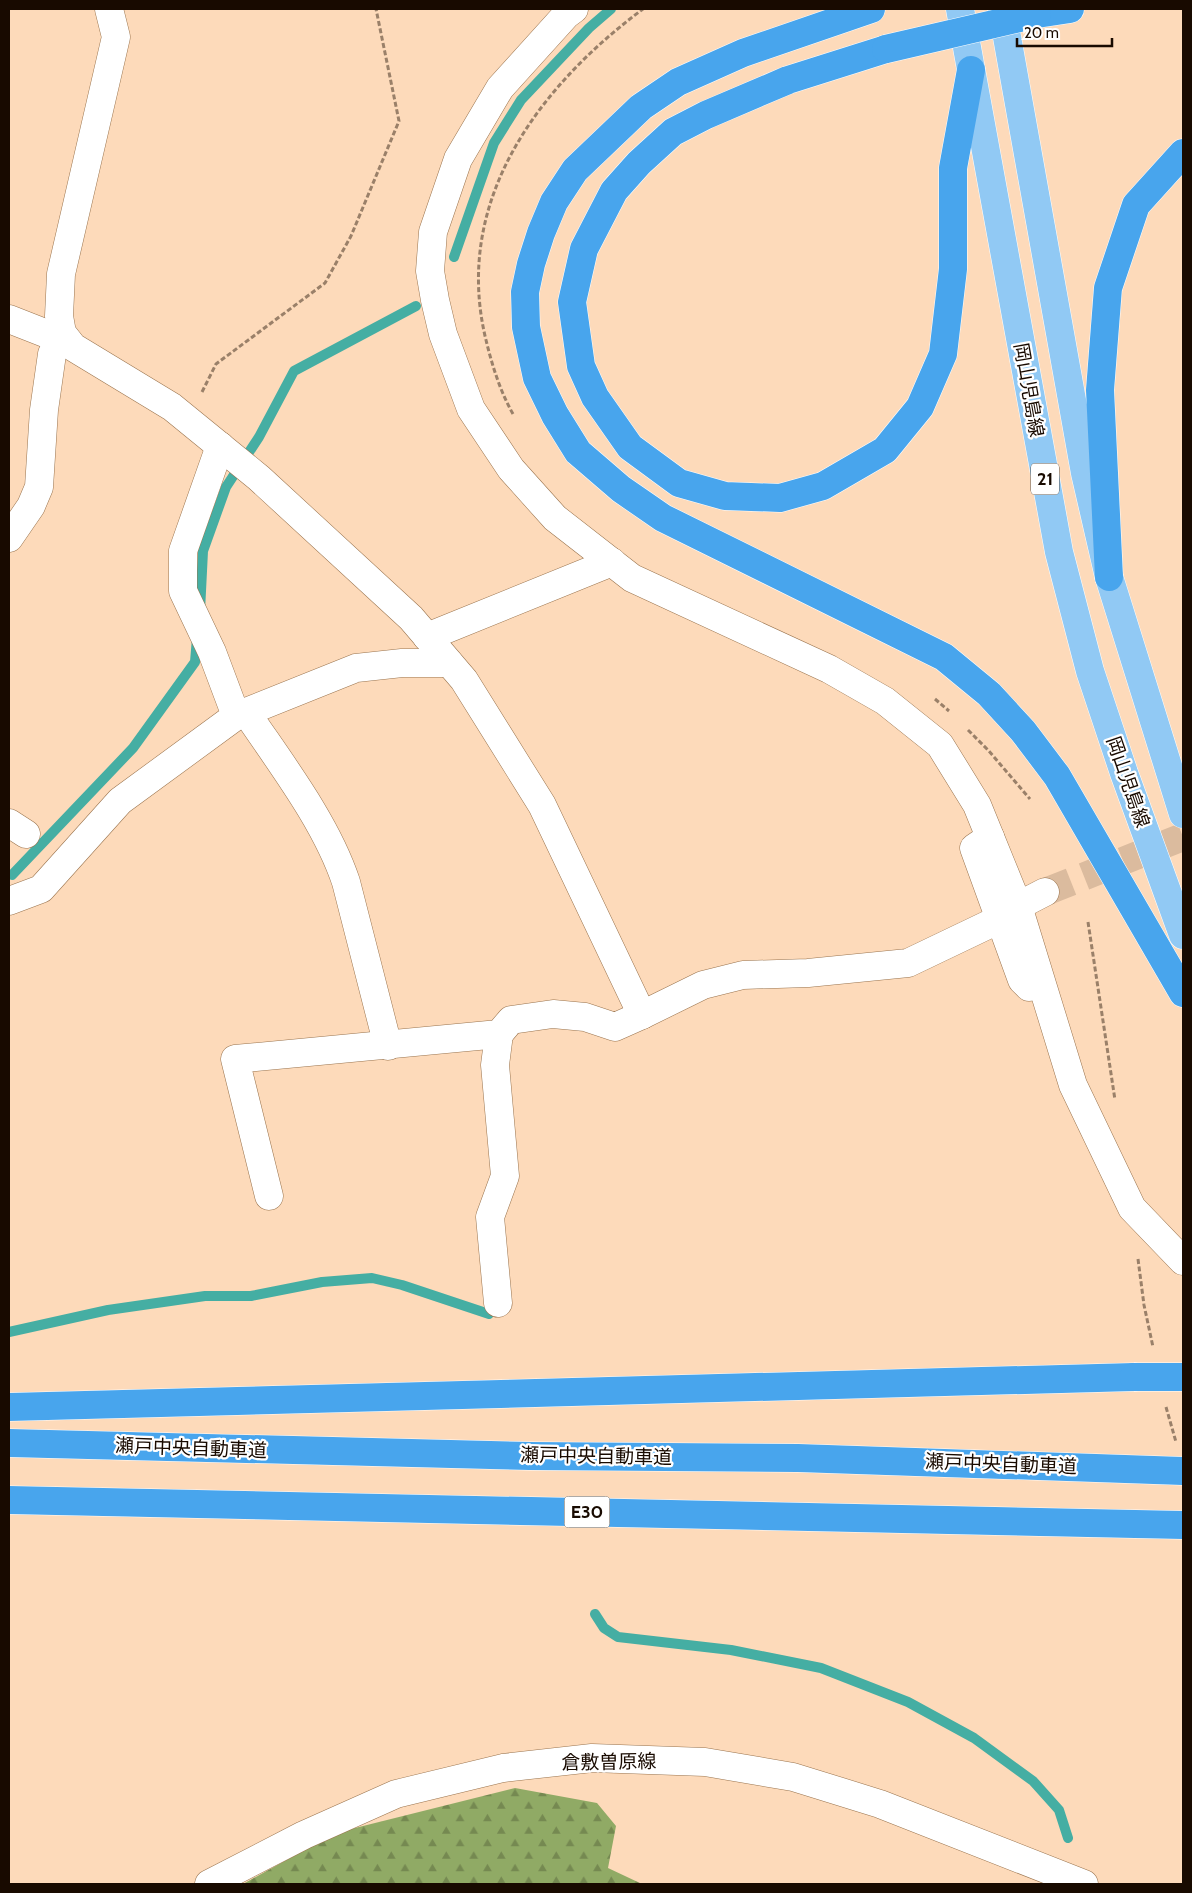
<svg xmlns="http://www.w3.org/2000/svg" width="1192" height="1893" viewBox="0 0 1192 1893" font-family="Cabin,'Noto Sans JP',sans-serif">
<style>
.forest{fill:url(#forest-firs)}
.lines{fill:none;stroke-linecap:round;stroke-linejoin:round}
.stream{stroke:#45aea3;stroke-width:10}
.minor-tunnel{stroke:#dbbb9e;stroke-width:28;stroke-dasharray:28 14;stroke-linecap:butt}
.minor-casing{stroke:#9a744e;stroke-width:29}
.major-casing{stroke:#fff;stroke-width:29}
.highway-casing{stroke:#fff;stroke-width:29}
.path{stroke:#9a8069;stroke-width:3;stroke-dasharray:5 2.5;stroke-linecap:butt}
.minor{stroke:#fff;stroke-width:28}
.major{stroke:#91c9f4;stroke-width:28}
.highway{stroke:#48a5ed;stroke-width:28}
.highway-bridge-casing{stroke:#fff;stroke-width:29;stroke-linecap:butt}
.highway-bridge{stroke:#48a5ed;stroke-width:28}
.labels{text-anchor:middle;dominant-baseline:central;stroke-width:4.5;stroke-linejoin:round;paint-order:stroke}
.shield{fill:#fff;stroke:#5d544c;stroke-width:1}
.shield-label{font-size:18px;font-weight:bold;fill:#180a00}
.street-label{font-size:19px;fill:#180a00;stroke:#fff}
</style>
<defs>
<pattern id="forest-firs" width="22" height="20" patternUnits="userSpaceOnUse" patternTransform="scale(1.25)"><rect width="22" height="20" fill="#90aa65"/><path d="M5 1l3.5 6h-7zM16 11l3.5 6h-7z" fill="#758951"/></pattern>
</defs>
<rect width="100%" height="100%" fill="#fddaba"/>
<polygon class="forest" points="515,1788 597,1803 616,1826 608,1868 642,1884 243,1884 335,1833"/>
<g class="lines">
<g class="stream">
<polyline points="454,257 494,143 521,100 589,28 611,9"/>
<polyline points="200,611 203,551 226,487 259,437 294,371 416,306"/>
<polyline points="12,875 133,748 195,662 197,638"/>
<polyline points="9,1332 108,1310 205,1296 251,1296 322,1282 372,1278 402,1285 489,1314"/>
<polyline points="595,1614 604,1628 618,1637 731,1650 821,1668 908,1702 974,1738 1033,1781 1059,1810 1068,1838"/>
</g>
<polyline class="minor-tunnel" points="1045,892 1183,837"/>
<defs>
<g id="minor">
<polyline points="109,9 116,37 61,274 59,316 62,333 73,347 172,407 259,478 411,618 464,680 542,805 642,1015 703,985 743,975 808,973 908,963 1000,919"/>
<polyline points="574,9 566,15 500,88 458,159 433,232 430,271 435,300 443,334 471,409 511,469 555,518 632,578 829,669 885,701 940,745 977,805 1018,906 1073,1085 1132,1208 1183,1261"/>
<polyline points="9,319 60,339"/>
<polyline points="9,538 31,506 39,487 44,410 52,354 62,333"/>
<polyline points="427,637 612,562"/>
<path d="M246 712C281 764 326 822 346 882L388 1046"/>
<polyline points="236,716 356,668 402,663 449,663"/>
<polyline points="9,823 26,834"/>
<polyline points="990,837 974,848 1022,980 1029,987"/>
<polyline points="9,901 41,889 120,801 236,716 212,652 183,591 183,551 220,446"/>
<polyline points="1018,906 1045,892"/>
<polyline points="269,1196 235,1059 499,1034 511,1020 553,1014 585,1017 615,1027 642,1015"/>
<polyline points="498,1303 490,1217 505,1176 495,1065 499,1034"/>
<polyline points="209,1884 304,1835 396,1794 503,1768 592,1758 705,1762 793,1777 880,1804 1084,1884"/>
</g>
<g id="major">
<polyline points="960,9 1059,552 1090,671 1124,773 1183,935"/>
<polyline points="1002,9 1085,473 1109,577 1183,814"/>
</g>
<g id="highway">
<polyline points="871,9 743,53 678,82 641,107 575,170 554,202 541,233 531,264 525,292 526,327 537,378 555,415 578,452 621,489 663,518 944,657 989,694 1023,731 1057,776 1183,993"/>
<polyline points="1037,14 1070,9"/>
<polyline points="886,49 788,80 706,115 673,132 639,163 614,191 584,249 572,302 581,366 595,397 630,447 679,483 725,496 780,498 823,486 885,450 920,407 943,354 953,269 953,168 971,70"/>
<polyline points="1109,577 1100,390 1108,288 1136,205 1183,153"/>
<polyline points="9,1407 1134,1377"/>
<polyline points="9,1443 530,1456 798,1458 1183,1471"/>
<polyline points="9,1500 1183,1525"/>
</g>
</defs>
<use href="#minor" class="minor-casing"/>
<use href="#major" class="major-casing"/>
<use href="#highway" class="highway-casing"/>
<g class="path">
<polyline points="202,392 216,364 325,283 351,236 399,121 376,9"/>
<path d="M513 414C500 391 492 365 486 340 452 202 538 87 643 9"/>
<polyline points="935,699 949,711"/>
<polyline points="968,730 988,750 1030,799"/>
<polyline points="1088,922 1115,1100"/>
<polyline points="1138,1259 1144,1305 1153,1347"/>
<polyline points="1166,1407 1176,1442"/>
</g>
<use href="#minor" class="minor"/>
<use href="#major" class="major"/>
<use href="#highway" class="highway"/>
<defs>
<g id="highway-bridge">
<polyline points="886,49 1037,14"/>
<polyline points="1134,1377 1183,1377"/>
</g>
</defs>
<use href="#highway-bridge" class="highway-bridge-casing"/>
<use href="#highway-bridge" class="highway-bridge"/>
</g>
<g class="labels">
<g class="shield">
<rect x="1031" y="463.5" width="28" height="31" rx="4"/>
<rect x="564.5" y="1496.5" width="45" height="31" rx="4"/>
</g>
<g class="shield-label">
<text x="1045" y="479">21</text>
<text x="587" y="1512">E30</text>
</g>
<g class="street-label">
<text transform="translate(1029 390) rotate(80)">岡山児島線</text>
<text transform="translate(1128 782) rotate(71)">岡山児島線</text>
<text transform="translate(191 1448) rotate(2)">瀬戸中央自動車道</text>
<text transform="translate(596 1456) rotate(1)">瀬戸中央自動車道</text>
<text transform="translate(1001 1464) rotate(2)">瀬戸中央自動車道</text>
<text transform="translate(609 1762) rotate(-1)">倉敷曽原線</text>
</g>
</g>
<rect width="1192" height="1893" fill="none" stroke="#180a00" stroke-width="20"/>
<path d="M1017 38v8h95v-8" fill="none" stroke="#180a00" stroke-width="2.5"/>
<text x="1024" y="38" font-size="15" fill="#180a00" stroke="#ffffff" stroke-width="4" paint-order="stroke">20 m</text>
</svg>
